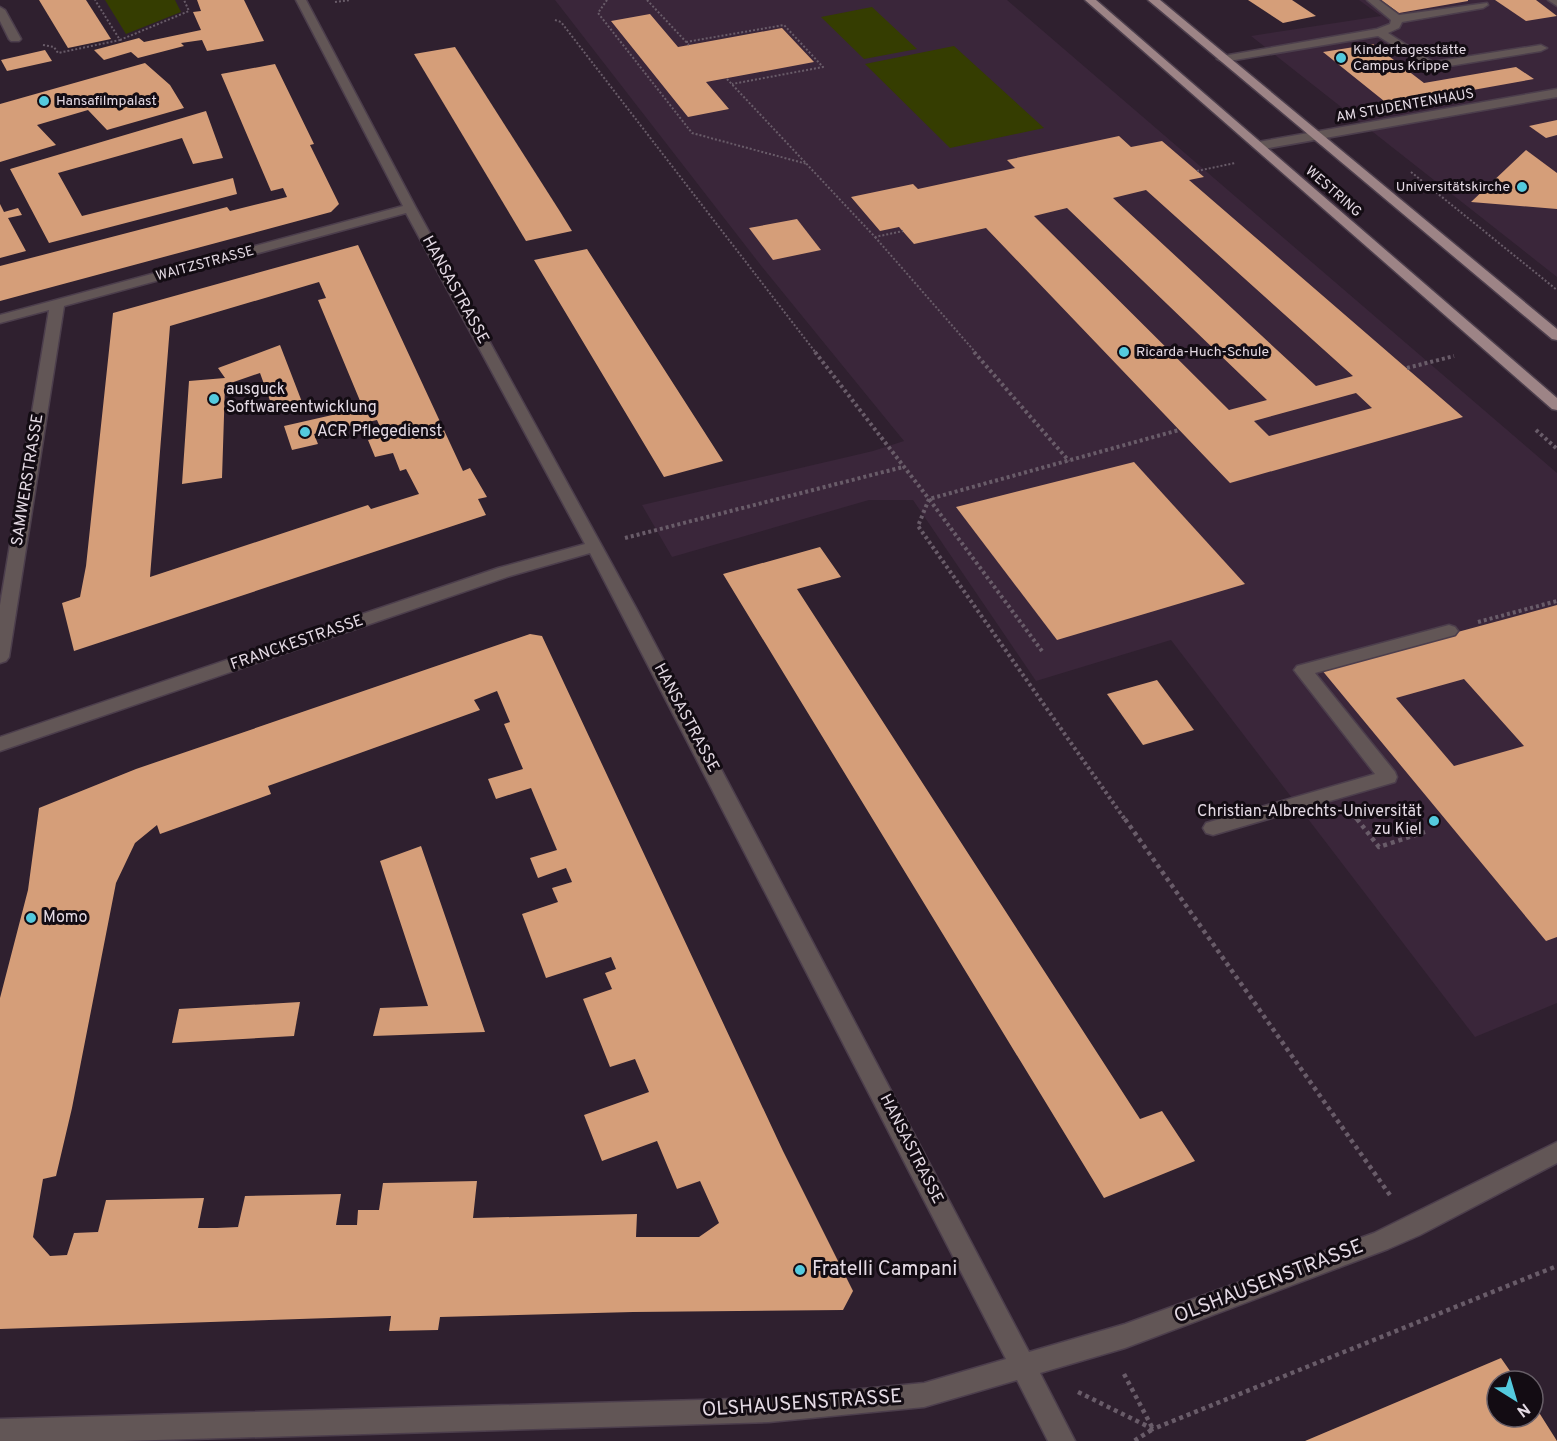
<svg xmlns="http://www.w3.org/2000/svg" width="1557" height="1441" viewBox="0 0 1557 1441" font-family="Overpass,sans-serif">
<style>
.built{fill:#3a263a}
.green{fill:#353d01}
.building{fill:#d59e79;fill-rule:evenodd}
.lines{fill:none;stroke-linecap:round;stroke-linejoin:round}
.minor-casing{stroke:#4c3e4c;stroke-width:3}
.major-casing{stroke:#4c3e4c;stroke-width:3}
.path-far2{stroke:#695c69;stroke-width:2;stroke-dasharray:2 2;stroke-linecap:butt}
.path-far1{stroke:#695c69;stroke-width:4;stroke-dasharray:3 3;stroke-linecap:butt}
.path{stroke:#695c69;stroke-width:4.5;stroke-dasharray:4 4;stroke-linecap:butt}
.minor{fill:#625656;fill-rule:evenodd}
.major{fill:#9d8486;fill-rule:evenodd}
.poi-dot{fill:#54cade;stroke:#130c13;stroke-width:2}
.labels{text-anchor:middle;dominant-baseline:central;stroke-width:6;stroke-linejoin:round;paint-order:stroke}
.far-poi-label{font-size:14px;fill:#e4dae4;stroke:#130c13;text-anchor:start}
.far-street-label{font-size:14px;fill:#e4dae4;stroke:#130c13}
.street-label{font-size:16px;fill:#e4dae4;stroke:#130c13}
.poi-label{font-size:16px;fill:#e4dae4;stroke:#130c13;text-anchor:start}
.near-poi-label{font-size:20px;fill:#e4dae4;stroke:#130c13;text-anchor:start}
.near-street-label{font-size:20px;fill:#e4dae4;stroke:#130c13}
</style>
<rect width="100%" height="100%" fill="#2f202f"/>
<g class="built">
<polygon points="555,0 1007,0 1557,473 1557,1003 1475,1037 1171,640 1036,681 913,500 869,500 672,557 642,505 873,451 904,441 759,263"/>
<polygon points="1359,0 1557,0 1557,277 1251,36 1381,16"/>
</g>
<g class="green">
<polygon points="105,0 175,0 181,12 126,34"/>
<polygon points="872,7 917,49 864,59 821,17"/>
<polygon points="954,46 1044,128 950,148 865,64"/>
</g>
<g class="building">
<polygon points="39,0 86,0 111,39 68,48"/>
<polygon points="197,0 244,0 264,41 207,51 202,40 181,43 184,46 138,58 131,52 104,60 94,50 139,38 144,42 201,30 193,12 201,11"/>
<polygon points="1248,0 1292,0 1316,16 1283,23"/>
<polygon points="1381,0 1468,0 1468,1 1399,13"/>
<polygon points="1495,0 1536,0 1557,16 1526,21"/>
<polygon points="650,14 678,47 782,28 814,62 706,82 729,109 688,117 611,21"/>
<polygon points="1373,44 1424,83 1516,67 1534,79 1389,105 1323,52"/>
<polygon points="455,47 559,210 572,231 526,241 414,54"/>
<polygon points="45,50 52,61 7,71 1,60"/>
<polygon points="145,63 170,85 184,108 107,130 88,110 37,125 56,145 0,162 0,104"/>
<polygon points="275,64 314,144 310,145 339,204 331,212 0,301 0,266 227,207 230,211 287,197 283,188 271,191 221,74"/>
<polygon points="206,111 223,158 193,164 182,138 58,173 82,216 233,178 237,194 49,243 10,169"/>
<polygon points="1557,120 1557,135 1546,138 1529,126"/>
<path d="M1119 136 1131 147 1162 141 1204 177 1189 180 1463 417 1230 483 986 228 914 244 899 227 880 231 851 197 913 184 918 189 1015 168 1007 160ZM1146 190 1353 376 1316 386 1113 198ZM1067 208 1267 400 1229 410 1034 216ZM1356 393 1372 408 1269 436 1254 421Z"/>
<polygon points="1526,150 1557,173 1557,209 1471,202"/>
<polygon points="0,204 4,212 18,208 22,215 8,218 26,251 0,258"/>
<polygon points="797,219 821,250 773,260 749,228"/>
<path d="M358 245 463 471 470 468 487 497 478 499 486 515 74 651 62 603 80 597 86 566 113 313ZM319 282 326 298 318 300 363 408 284 426 292 450 318 444 314 434 377 420 384 436 368 440 375 457 393 453 400 471 406 469 419 494 371 509 368 505 150 577 170 326Z"/>
<polygon points="587,249 662,366 723,461 664,477 534,260"/>
<polygon points="280,345 302,402 273,409 260,373 225,385 222,478 182,484 189,381 225,378 218,368"/>
<polygon points="1134,462 1245,584 1057,640 956,507"/>
<polygon points="820,547 841,577 797,589 1140,1119 1162,1111 1195,1161 1104,1198 723,574"/>
<path d="M1557 605V937L1546 941 1321 669ZM1464 679 1524 746 1454 766 1396 698Z"/>
<path d="M530 634 542 636 783 1151 853 1291 843 1310 633 1312 440 1317 438 1330 389 1331 391 1316 0 1329V998L28 890 39 808 136 769ZM497 691 510 722 504 724 523 769 488 779 496 799 531 788 557 850 530 858 538 878 566 868 572 882 552 888 558 902 522 914 546 978 611 957 616 969 605 973 612 989 583 999 610 1067 635 1059 649 1092 584 1115 602 1161 657 1141 677 1189 700 1181 719 1223 699 1237H636L637 1214 473 1218 477 1181 383 1183 379 1210H358L357 1225H336L341 1194 245 1196 238 1227 217 1228H198L204 1198 106 1200 98 1232 74 1233 67 1255 50 1256 33 1237 43 1179 56 1176 72 1108 116 883 135 843 157 825 160 834 271 794 268 786 480 710 474 700Z"/>
<polygon points="1157,680 1194,730 1143,745 1107,694"/>
<polygon points="421,846 485,1032 373,1036 380,1008 428,1006 380,861"/>
<polygon points="300,1002 294,1036 172,1043 179,1009"/>
<polygon points="1501,1358 1517,1381 1497,1381 1497,1417 1533,1417 1533,1403 1557,1441 1305,1441"/>
</g>
<g class="lines">
<defs>
<g id="minor">
<polygon points="296,0 306,0 416,208 636,608 1029,1352 1125,1324 1374,1233 1557,1142 1557,1163 1420,1235 1388,1249 1125,1348 1040,1373 1075,1441 1048,1441 1017,1380 924,1407 769,1422 124,1441 0,1441 0,1419 769,1398 924,1383 1006,1359 590,553 510,576 0,751 0,737 498,568 585,544 406,213 64,306 9,657 6,661 0,663 0,605 49,310 0,323 0,315 403,206"/>
<polygon points="1367,0 1379,0 1399,15 1487,3 1488,5 1483,8 1402,22 1399,28 1388,33 1433,62 1541,45 1547,48 1541,51 1431,69 1378,36 1223,62 1217,59 1223,56 1377,29 1390,24 1391,20"/>
<polygon points="1548,0 1557,0 1557,6"/>
<polygon points="0,7 5,10 21,39 19,41 11,41 9,39 0,21"/>
<polygon points="1557,89 1557,97 1258,150 1252,146 1258,142"/>
<polygon points="1449,625 1455,627 1458,631 1455,635 1315,673 1395,772 1397,777 1395,782 1213,835 1206,833 1203,828 1206,823 1375,774 1297,674 1294,670 1297,666"/>
</g>
<g id="major">
<polygon points="1085,0 1096,0 1557,398 1557,410 1552,409"/>
<polygon points="1148,0 1160,0 1557,329 1557,340 1552,339"/>
</g>
</defs>
<use href="#minor" class="minor-casing"/>
<use href="#major" class="major-casing"/>
<g class="path-far2">
<polyline points="607,0 598,13 692,133 807,164"/>
<polyline points="647,0 689,45"/>
<polyline points="335,2 350,0"/>
<polyline points="555,20 561,22 816,353"/>
<polyline points="120,40 189,11 184,0"/>
<polyline points="686,42 784,25 823,67 732,84"/>
<polyline points="43,45 54,47 58,53 120,40 95,0"/>
<polyline points="727,79 875,237 903,231"/>
<polyline points="1197,171 1235,163"/>
<polyline points="1411,172 1557,290"/>
<polyline points="875,237 976,353"/>
</g>
<g class="path-far1">
<polyline points="815,352 929,499 918,526 1126,821"/>
<polyline points="974,352 1069,461"/>
<polyline points="1407,368 1454,356"/>
<polyline points="1536,430 1557,449"/>
<polyline points="625,538 903,467"/>
<polyline points="1478,622 1557,601"/>
<polyline points="1042,651 929,499 1179,430"/>
<polyline points="1355,817 1358,821"/>
</g>
<g class="path">
<polyline points="1125,819 1392,1198"/>
<polyline points="1357,819 1379,847 1428,831"/>
<polyline points="1124,1374 1153,1429 1134,1441"/>
<polyline points="1078,1392 1153,1429 1557,1266"/>
</g>
<use href="#minor" class="minor"/>
<use href="#major" class="major"/>
</g>
<g class="poi-dot">
<circle cx="1341" cy="58" r="6"/>
<circle cx="44" cy="101" r="6"/>
<circle cx="1522" cy="187" r="6"/>
<circle cx="1124" cy="352" r="6"/>
<circle cx="214" cy="399" r="6"/>
<circle cx="305" cy="432" r="6"/>
<circle cx="1434" cy="821" r="6"/>
<circle cx="31" cy="918" r="6"/>
<circle cx="800" cy="1270" r="6"/>
</g>
<g class="labels">
<g class="far-poi-label">
<text x="1353" y="50">Kindertagesstätte<tspan x="1353" dy="16">Campus Krippe</tspan></text>
<text x="56" y="101">Hansafilmpalast</text>
<text x="1510" y="187" text-anchor="end">Universitätskirche</text>
<text x="1136" y="352">Ricarda-Huch-Schule</text>
</g>
<g class="far-street-label">
<text transform="translate(1405 106) rotate(-10)">AM STUDENTENHAUS</text>
<text transform="translate(1333 192) rotate(41)">WESTRING</text>
<text transform="translate(205 264) rotate(-15)">WAITZSTRASSE</text>
</g>
<g class="street-label">
<text transform="translate(455 290) rotate(61)">HANSASTRASSE</text>
<text transform="translate(28 480) rotate(-81)">SAMWERSTRASSE</text>
<text transform="translate(297 643) rotate(-19)">FRANCKESTRASSE</text>
<text transform="translate(686 718) rotate(62)">HANSASTRASSE</text>
<text transform="translate(911 1149) rotate(63)">HANSASTRASSE</text>
</g>
<g class="poi-label">
<text x="226" y="390">ausguck<tspan x="226" dy="18">Softwareentwicklung</tspan></text>
<text x="317" y="432">ACR Pflegedienst</text>
<text x="1422" y="812" text-anchor="end">Christian-Albrechts-Universität<tspan x="1422" dy="18">zu Kiel</tspan></text>
<text x="43" y="918">Momo</text>
</g>
<g class="near-poi-label">
<text x="812" y="1270">Fratelli Campani</text>
</g>
<g class="near-street-label">
<text transform="translate(1269 1282) rotate(-21)">OLSHAUSENSTRASSE</text>
<text transform="translate(802 1404) rotate(-4)">OLSHAUSENSTRASSE</text>
</g>
</g>
<g transform="translate(1515 1399) rotate(143)"><circle r="28" fill="#130c13" stroke="#675e67" stroke-width="1.5"/>
<path d="M0-4.5L10 22L0 15L-10 22Z" fill="#54cade"/>
<text y="-9" font-size="16" font-weight="bold" text-anchor="middle" fill="#e4dae4">N</text>
</g>
</svg>
